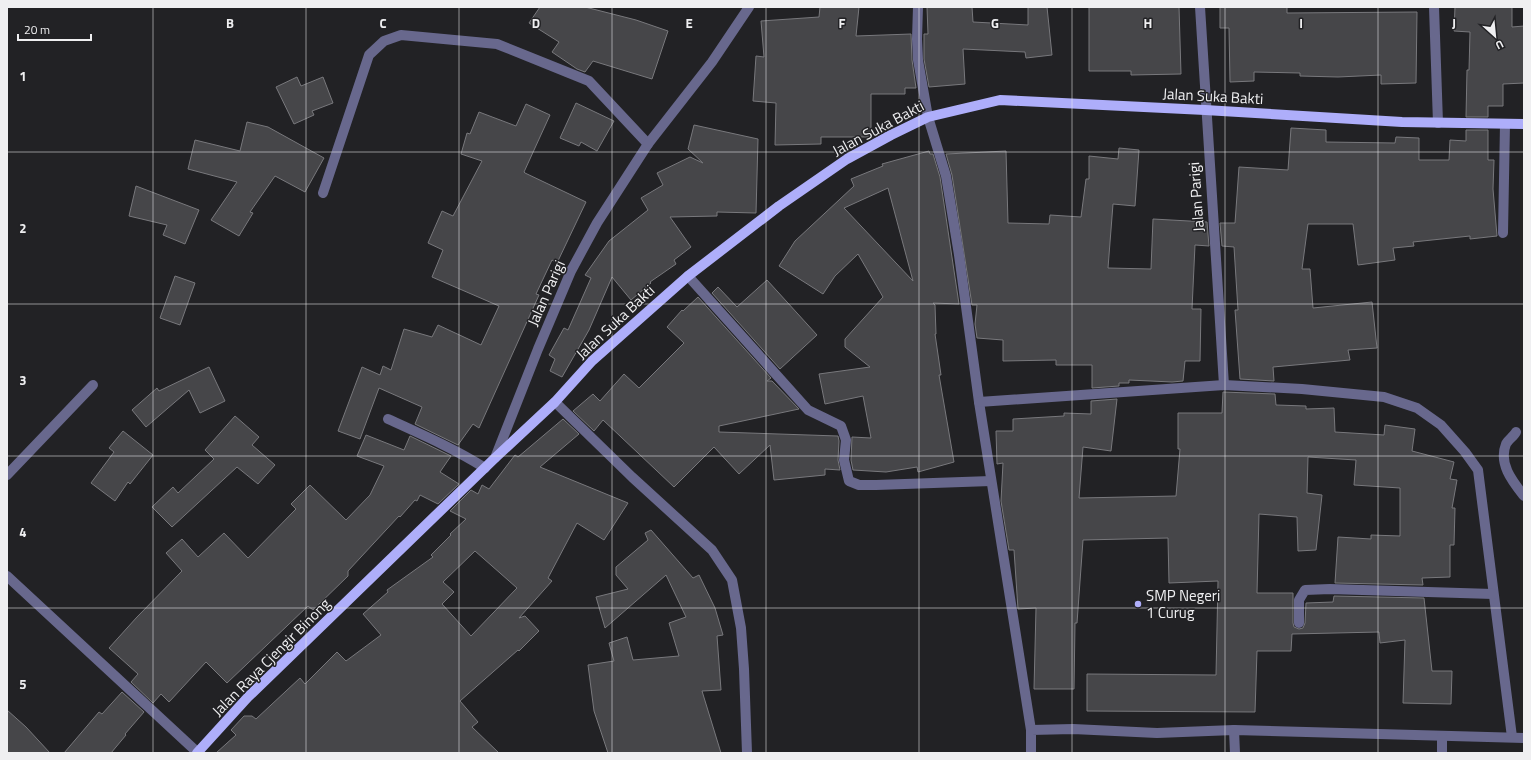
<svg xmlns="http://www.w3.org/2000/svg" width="1531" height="760" viewBox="0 0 1531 760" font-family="'Titillium Web',sans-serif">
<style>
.building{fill:#464649;stroke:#78787c;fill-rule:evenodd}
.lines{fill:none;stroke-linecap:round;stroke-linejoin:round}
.minor{stroke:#68688d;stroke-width:10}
.major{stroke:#aeaefa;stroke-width:10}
.grid{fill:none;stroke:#efeff1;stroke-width:1;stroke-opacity:0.55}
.poi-dot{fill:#afaefa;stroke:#222225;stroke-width:1.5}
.labels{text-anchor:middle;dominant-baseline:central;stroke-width:3;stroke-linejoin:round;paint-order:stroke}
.street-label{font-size:15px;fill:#efeff1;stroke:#222225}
.poi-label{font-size:15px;fill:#efeff1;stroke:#222225;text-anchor:start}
.grid-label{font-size:13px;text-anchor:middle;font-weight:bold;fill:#efeff1;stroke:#222225;stroke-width:3;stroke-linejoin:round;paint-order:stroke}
</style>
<rect width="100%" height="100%" fill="#222225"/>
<g class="building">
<polygon points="540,7 585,7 636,20 668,31 652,79 593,61 585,72 577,69 552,52 559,42 529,23"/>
<polygon points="820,7 859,7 856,36 911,34 912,60 916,88 905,88 905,94 871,94 871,137 821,137 821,144 775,145 776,103 753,101 756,56 764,57 761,21 819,17"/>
<polygon points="927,7 972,7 973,22 1028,25 1028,7 1047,7 1052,55 1026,58 1025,52 963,49 965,84 929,87 924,59 924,34 928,34"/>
<polygon points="1089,7 1179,7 1181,74 1131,75 1131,71 1089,71"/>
<polygon points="1220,7 1287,7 1287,13 1417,12 1416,83 1381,84 1381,75 1338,77 1300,76 1300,73 1254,72 1254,81 1230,82 1229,28 1220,28"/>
<polygon points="1455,7 1512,7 1512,27 1524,26 1524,83 1503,84 1503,106 1488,106 1488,117 1466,117 1467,70 1469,70 1470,32 1454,31"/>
<polygon points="297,77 301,86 323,77 333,103 312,111 314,115 294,124 276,87"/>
<polygon points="576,103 614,121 597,151 581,142 579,146 560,138"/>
<polygon points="526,104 550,115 524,172 525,173 586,202 557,263 552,260 536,294 539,295 479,428 473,424 458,445 415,424 422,407 379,388 360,439 338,431 362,367 380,375 383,366 391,370 404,329 432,337 438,325 481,345 499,306 432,277 443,250 428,243 442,211 453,216 482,161 461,154 467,133 470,134 479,112 516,126"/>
<polygon points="247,122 268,127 324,158 305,192 275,176 250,212 253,213 239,236 211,220 237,182 188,169 195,140 240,151"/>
<polygon points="694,125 758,139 756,213 717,212 717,216 670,217 691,247 674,260 676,264 650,282 651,283 631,300 612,277 589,330 562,377 550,371 555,359 549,355 564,328 568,330 591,278 585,275 609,241 648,210 641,198 663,185 657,173 690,157 703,163 688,149"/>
<polygon points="1291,128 1326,130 1326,142 1395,143 1396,137 1419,138 1419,160 1449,160 1450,140 1466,141 1466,130 1488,130 1488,160 1494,160 1493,189 1497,236 1470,239 1470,236 1413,242 1414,246 1393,248 1395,260 1358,265 1353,224 1308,224 1302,269 1310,269 1313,308 1372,302 1377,348 1348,350 1350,360 1273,367 1274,381 1240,379 1235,310 1238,310 1234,247 1222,246 1220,223 1235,223 1239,167 1288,170"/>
<polygon points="1119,148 1139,150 1135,206 1113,204 1108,268 1151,269 1153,219 1207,222 1209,246 1195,245 1192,309 1201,309 1200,361 1185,361 1183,381 1172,382 1129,380 1129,383 1119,383 1119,386 1092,388 1092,365 1056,365 1056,360 1003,361 1003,340 977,338 975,324 977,305 972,305 952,175 946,154 1006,151 1008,223 1049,224 1050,215 1081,217 1086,179 1089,179 1089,156 1118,159"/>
<path d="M929 151 930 154H933L940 177 959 304 933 303 935 305 936 334H935L941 375H939L954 462 918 472 917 467 886 472 853 470 851 460 852 437 871 438 863 396 825 404 819 374 870 367 845 347V339L883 297 858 254 835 276 823 294 779 266 795 241 854 186 851 179 883 166 882 164ZM888 188 913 281 844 208Z"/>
<polygon points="136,186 199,210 185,244 163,235 167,225 129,216"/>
<polygon points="175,276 195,283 180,325 160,318"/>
<polygon points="767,280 817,335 780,369 712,293 718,287 737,307"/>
<polygon points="698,297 771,378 767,381 772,381 799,409 719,426 719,432 838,436 839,441 838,460 840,470 825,469 825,475 774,480 770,445 739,474 714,447 674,487 603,420 594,431 573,411 593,394 600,401 624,374 639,388 684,343 667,327 682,310 683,311"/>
<polygon points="209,367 225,401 200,413 189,390 146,427 132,410 157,388 159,391"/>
<polygon points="1223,392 1275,394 1276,405 1306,406 1306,409 1334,408 1335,432 1384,435 1385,425 1415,429 1412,451 1454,462 1450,479 1457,480 1452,508 1455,508 1454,545 1450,545 1450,577 1422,578 1423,585 1335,583 1338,537 1371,539 1371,535 1400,536 1400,488 1354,485 1356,460 1308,457 1307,493 1322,495 1316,550 1298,551 1297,517 1259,514 1257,593 1293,593 1293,623 1294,627 1299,629 1303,628 1305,623 1306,603 1333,602 1334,596 1424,598 1432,671 1452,671 1451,704 1403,703 1405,640 1380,643 1379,632 1292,634 1291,651 1257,651 1255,712 1087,711 1087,674 1216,675 1218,581 1169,583 1168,538 1083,540 1077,623 1075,623 1074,689 1034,689 1036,608 1018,609 1014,550 1009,550 1001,501 1003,463 997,464 996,431 1013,431 1013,419 1064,416 1064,413 1091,414 1091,401 1117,399 1111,451 1083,447 1079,498 1176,496 1180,449 1178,449 1178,413 1222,413"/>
<polygon points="235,416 259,437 252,445 275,465 258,484 237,467 172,527 152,507 173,487 178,493 214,459 205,450"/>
<path d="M563 419 579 434 540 467 628 503 604 540 577 523 548 578 552 581 519 618 525 616 539 631 519 651 518 650 460 701 478 722 472 727 499 753H216L236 735 231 730 244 716H252L256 719 300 678 305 684 337 652 346 661 381 635 363 614 388 592 387 590 433 557 431 555 451 535 450 534 466 519 450 511 471 490 478 494 482 485 489 489 515 455 518 457ZM475 551 517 588 471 636 442 604 454 592 443 582Z"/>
<polygon points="123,431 153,455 130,484 128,482 115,501 91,483 114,452 109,448"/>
<polygon points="366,435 404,450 410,436 451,456 440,472 459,484 438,504 420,495 417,501 415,500 400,517 399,516 348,571 348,576 313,610 308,606 227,683 206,662 169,702 161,694 153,703 131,682 138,674 109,648 137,617 182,571 166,553 182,539 198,557 224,533 248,558 296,509 291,504 310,485 346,520 370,495 384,466 357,456"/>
<polygon points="651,530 693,578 699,575 715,608 723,635 717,636 721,690 702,691 721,753 608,753 594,711 588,665 614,661 609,643 627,637 633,660 679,656 669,623 686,617 666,575 605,628 596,597 628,589 616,575 616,567 648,540 645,533"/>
<polygon points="122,692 144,712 125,734 126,735 111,753 64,753 99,712 102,714"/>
<polygon points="7,710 26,727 50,753 7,753"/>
</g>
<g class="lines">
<g class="minor">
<polyline points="918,7 917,39 918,60 928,117 946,176 959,255 979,402 1031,730"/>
<polyline points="1200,7 1224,385"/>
<polyline points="1434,7 1438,123"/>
<polyline points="323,193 369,55 384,41 401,35 497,44 589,81 648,144"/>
<polyline points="1503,233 1505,124"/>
<polyline points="688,276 808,410 841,426 846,440 844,460 849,481 859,485 876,485 991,481"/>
<polyline points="555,402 632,477 712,550 732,580 741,628 744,669 747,753"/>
<polyline points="979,402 1224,385 1302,389 1384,397 1417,408 1441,425 1465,452 1478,470 1512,737"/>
<path d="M388 419C421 434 455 449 485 468"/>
<path d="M1516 432C1514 436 1508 440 1506 444 1498 464 1513 482 1524 496"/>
<polyline points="495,458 538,349 571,271 597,223 648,144 712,62 749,7"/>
<polyline points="7,475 93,385"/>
<polyline points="7,576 197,752"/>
<polyline points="1299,623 1299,600 1305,590 1330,589 1493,594"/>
<polyline points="1234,730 1235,753"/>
<polyline points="1031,753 1031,730 1073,729 1157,733 1234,730 1524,738"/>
<polyline points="1442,753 1442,736"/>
</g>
<polyline class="major" points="197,753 248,697 495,458 555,402 592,361 688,276 779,206 847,159 891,135 928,117 1000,100 1205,110 1402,122 1524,124"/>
</g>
<path class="grid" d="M153 7V753M306 7V753M459 7V753M612 7V753M766 7V753M919 7V753M1072 7V753M1225 7V753M1378 7V753M7 152H1524M7 304H1524M7 456H1524M7 608H1524"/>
<circle class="poi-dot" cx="1138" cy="604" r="4"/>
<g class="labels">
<g class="street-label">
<text transform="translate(1213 96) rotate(3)">Jalan Suka Bakti</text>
<text transform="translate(878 128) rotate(-28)">Jalan Suka Bakti</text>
<text transform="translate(1196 197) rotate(-94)">Jalan Parigi</text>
<text transform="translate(546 293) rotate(-66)">Jalan Parigi</text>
<text transform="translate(615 322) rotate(-43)">Jalan Suka Bakti</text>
<text transform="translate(271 657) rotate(-45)">Jalan Raya Cjengir Binong</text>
</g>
<g class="poi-label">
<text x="1146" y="595">SMP Negeri<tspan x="1146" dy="17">1 Curug</tspan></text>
</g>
</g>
<g class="grid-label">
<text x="230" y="28">B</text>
<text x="383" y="28">C</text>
<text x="536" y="28">D</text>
<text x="689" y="28">E</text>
<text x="842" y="28">F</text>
<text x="995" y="28">G</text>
<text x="1148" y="28">H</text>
<text x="1301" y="28">I</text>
<text x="1454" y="28">J</text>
<text x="23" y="81">1</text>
<text x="23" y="233">2</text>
<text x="23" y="385">3</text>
<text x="23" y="537">4</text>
<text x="23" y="689">5</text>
</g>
<rect width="1531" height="760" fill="none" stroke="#efeff1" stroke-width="16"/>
<g transform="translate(1495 36) rotate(153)" stroke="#222225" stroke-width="3" paint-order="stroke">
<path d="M0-3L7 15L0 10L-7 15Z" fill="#efeff1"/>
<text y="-6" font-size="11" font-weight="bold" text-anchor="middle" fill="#efeff1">U</text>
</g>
<path d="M18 34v6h73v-6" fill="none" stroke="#efeff1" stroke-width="2"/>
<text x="24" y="34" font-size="12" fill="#efeff1" stroke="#222225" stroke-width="3" paint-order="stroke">20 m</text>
</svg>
